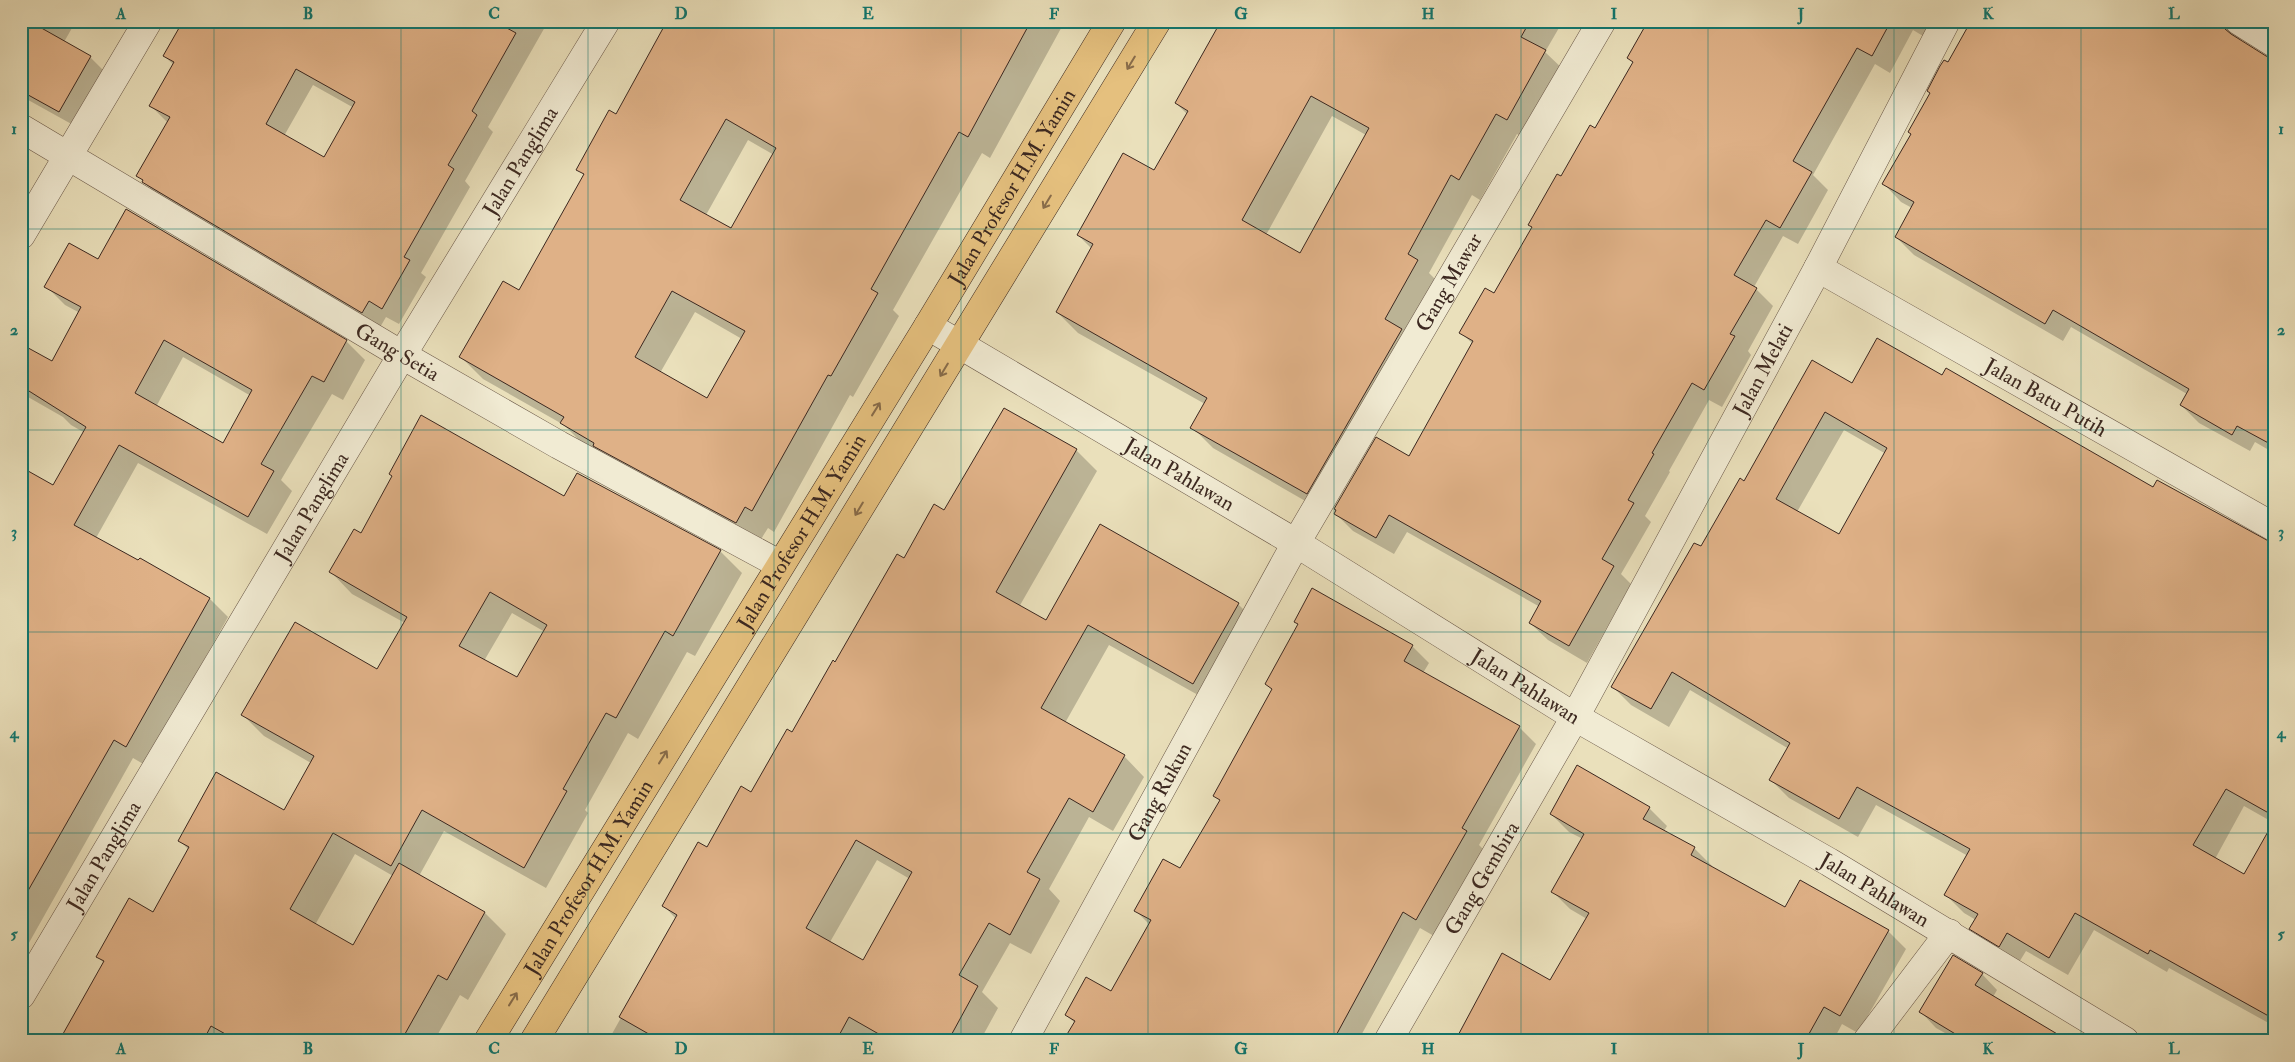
<svg xmlns="http://www.w3.org/2000/svg" width="2295" height="1062" viewBox="0 0 2295 1062" font-family="'IM FELL Double Pica',serif">
<style>
.shadow{fill:#0003;fill-rule:evenodd}
.building{fill:#dfb187;stroke:#3c2820;fill-rule:evenodd}
.lines{fill:none;stroke-linecap:round;stroke-linejoin:round}
.street-casing{stroke:#685647;stroke-width:29}
.primary-casing{stroke:#3c2820;stroke-width:29}
.street{stroke:#f1ebd3;stroke-width:28}
.primary{stroke:#e5c07e;stroke-width:28}
.oneway{stroke:#886c4a}
.grid{fill:none;stroke:#0f766e;stroke-width:1;stroke-opacity:0.55}
.labels{text-anchor:middle;dominant-baseline:central;stroke-width:4;stroke-linejoin:round;paint-order:stroke}
.street-label{font-size:21px;fill:#3c2820;stroke:#f1ebd3}
.neatline{fill:none;stroke:#0f766e;stroke-width:2}
.grid-label{font-size:16px;text-anchor:middle;font-weight:bold;fill:#0f766e}
</style>
<rect width="100%" height="100%" fill="#eae0bb"/>
<filter id="stains"><feTurbulence type="fractalNoise" baseFrequency=".004" numOctaves="4"/><feColorMatrix values="0 0 0 0 .2 0 0 0 0 .09 0 0 0 0 .02 0 0 0 .5 -.17"/></filter>
<radialGradient id="worn" r=".72"><stop offset=".6" stop-color="#630" stop-opacity="0"/><stop offset="1" stop-color="#630" stop-opacity=".3"/></radialGradient>
<g class="shadow">
<polygon points="21,21 76,21 64,42 90,57 105,72 75,126 21,96"/>
<path d="M203 21H553L548 29 545 27 488 127 493 132 465 181 470 187 421 273 426 277 399 324 386 317 379 329 160 198 138 176 168 123 151 106 174 65 164 56ZM313 85 354 108 324 159 284 136Z"/>
<path d="M669 21H1065L990 158 982 153 893 310 899 316 853 397 850 395 774 532 768 528 758 544 584 445 564 425 483 379 461 357 519 292 585 176 578 169 617 115ZM748 140 774 155 732 229 706 215ZM695 312 742 339 708 399 660 373Z"/>
<path d="M1229 21H1563L1545 52 1566 72 1528 140 1517 134 1480 200 1472 195 1429 273 1438 282 1328 514 1213 448 1192 427 1205 404 1078 333 1057 312 1092 249 1078 235 1154 172 1187 114 1176 103ZM1332 116 1366 135 1301 255 1266 235Z"/>
<polygon points="1649,21 1931,21 1923,36 1913,30 1890,73 1875,64 1813,175 1828,190 1798,244 1783,236 1754,287 1773,306 1748,351 1751,355 1722,407 1709,400 1669,471 1670,472 1645,516 1651,522 1621,574 1631,584 1587,663 1548,640 1530,623 1540,607 1407,532 1394,554 1353,531 1336,514 1409,457 1473,344 1461,333 1495,295 1561,178 1596,130 1634,63 1628,58"/>
<polygon points="1973,21 2274,21 2274,30 2240,38 2241,42 2266,58 2274,60 2274,453 2255,442 2250,451 2199,423 2181,405 2187,394 2071,327 2063,341 1914,255 1896,237 1912,208 1901,202 1884,184"/>
<path d="M127 211 346 341 365 360 343 400 332 394 281 480 292 491 267 534 138 463 96 538 210 599 228 617 145 765 133 758 21 957V469L54 487 85 433 71 425 63 417 21 393V346L52 363 80 313 65 305 46 286 98 261ZM183 357 251 396 224 444 156 407Z"/>
<path d="M1943 377 2274 550V823L2244 806 2215 859 2244 876 2274 824V1026L2169 968 2167 972 2094 930 2068 975 2026 951 2018 964 1989 947 1971 928 1976 920 1964 913 1946 895 1968 856 1876 805 1858 837 1789 798 1771 780 1789 749 1690 690 1669 727 1631 705 1613 687 1745 483 1853 384ZM1844 430 1886 454 1840 536 1797 512Z"/>
<path d="M1076 450 1097 471 1019 607 1046 622 1238 604 1258 624 1214 704 1109 645 1065 723 1124 756 1144 777 1113 831 1089 817 1049 889 1060 901 1031 954 1010 943 982 992 998 1008 980 1041H608L676 919 664 906 752 794 904 560 945 511ZM877 860 910 879 863 961 830 942Z"/>
<path d="M578 474 720 551 742 573 695 656 687 652 638 739 628 733 585 810 588 813 546 888 444 831 419 876 485 913 506 934 468 1000 460 995 434 1041H60L104 963 98 957 153 913 189 850 180 841 284 812 311 763 264 736 243 715 378 670 405 623 352 594 331 572 361 534 565 498ZM512 613 545 632 518 679 484 661ZM355 854 393 876 353 947 315 925Z"/>
<polygon points="1295,621 1412,646 1429,663 1423,673 1519,727 1536,744 1479,845 1483,849 1434,936 1420,928 1358,1041 1065,1041 1075,1023 1066,1015 1111,992 1150,925 1136,911 1181,870 1220,801 1215,796 1273,691 1266,684 1299,625"/>
<polygon points="1649,808 1667,826 1664,831 1694,848 1712,866 1711,868 1785,909 1888,931 1906,949 1858,1033 1842,1024 1833,1041 1456,1041 1551,982 1587,919 1570,909 1552,891 1583,839 1569,832 1551,814"/>
<polygon points="1982,974 1997,990 1993,997 2068,1041 1953,1041 1954,1038 1936,1028 1921,1012"/>
</g>
<g class="building">
<polygon points="21,21 29,21 91,56 59,112 21,91"/>
<path d="M183 21H494L516 33 472 111 477 115 448 165 454 169 404 257 410 260 382 309 369 301 362 313 142 182 143 180 136 176 170 117 149 106 174 62 163 56ZM296 69 355 102 324 157 266 124Z"/>
<path d="M667 21H1031L968 137 959 132 871 289 878 293 831 376 828 375 752 511 745 507 736 523 593 446 594 443 560 423 564 417 459 357 503 281 519 290 584 174 576 170 609 110 616 114ZM726 119 776 148 731 228 680 200ZM672 291 745 331 707 398 635 357Z"/>
<path d="M1221 21H1530L1521 37 1546 50 1507 120 1496 114 1459 180 1451 175 1408 254 1418 260 1385 319 1402 329 1307 494 1190 428 1207 398 1056 312 1093 244 1077 235 1123 153 1154 170 1188 111 1175 103ZM1311 96 1369 128 1300 253 1242 220Z"/>
<polygon points="1648,21 1891,21 1872,56 1857,48 1793,161 1812,172 1780,228 1766,220 1734,275 1757,288 1730,334 1735,336 1704,390 1692,383 1652,453 1654,454 1628,500 1634,503 1602,559 1614,566 1569,646 1529,623 1541,601 1389,515 1376,538 1334,514 1336,510 1334,509 1376,437 1409,456 1473,341 1459,333 1485,288 1494,293 1532,227 1528,225 1557,174 1561,176 1590,125 1595,128 1633,62 1627,58"/>
<polygon points="1971,21 2224,21 2225,29 2231,34 2266,56 2274,59 2274,446 2237,426 2232,435 2180,405 2189,389 2053,310 2045,324 1895,237 1914,202 1882,184 1911,134 1908,132 1930,93 1927,91 1940,66 1944,60 1948,62"/>
<path d="M126 209 347 340 324 382 312 376 261 464 274 471 248 517 119 445 74 525 138 560 140 558 210 598 126 747 114 740 21 903V467L53 485 86 427 21 386V344L52 361 81 307 44 287 69 243 98 259ZM164 340 252 390 223 443 135 393Z"/>
<path d="M1877 338 1942 375 1946 368 2153 487 2157 480 2274 544V816L2226 789 2193 845 2244 874 2274 821V1019L2150 950 2148 954 2075 913 2049 958 2007 933 1999 947 1969 929 1978 914 1944 895 1970 849 1857 787 1839 819 1769 780 1790 743 1672 672 1651 709 1611 687 1694 543 1701 546 1740 478 1744 481 1812 360 1852 383ZM1825 412 1887 448 1839 534 1776 499Z"/>
<path d="M1004 408 1077 449 996 592 1046 620 1100 524 1239 603 1193 684 1088 625 1041 708 1125 755 1093 812 1069 798 1027 872 1040 879 1010 935 989 923 959 975 978 986 948 1041H891L849 1017 836 1041H661L619 1017 677 915 662 906 698 842 707 847 741 786 751 792 787 729 792 732 833 660 835 662 897 554 904 558 934 504 944 510ZM856 840 912 872 863 960 806 928Z"/>
<path d="M421 415 564 496 577 473 721 550 673 636 665 631 616 718 606 713 563 789 567 791 524 868 422 810 391 866 333 833 290 909 353 945 399 863 485 912 447 980 438 975 401 1041H238L211 1026 203 1041H59L104 961 96 957 129 898 153 912 189 847 178 841 216 772 284 810 314 756 241 715 295 622 377 669 407 617 329 572 354 529 361 533 392 476 389 474ZM490 592 547 625 517 677 459 646Z"/>
<polygon points="1312,588 1413,645 1404,661 1520,726 1462,828 1467,831 1416,920 1403,912 1333,1041 1063,1041 1075,1021 1065,1015 1086,977 1111,991 1151,920 1134,911 1163,859 1180,868 1220,800 1213,796 1272,689 1265,684 1298,624 1294,622"/>
<polygon points="1577,765 1650,807 1643,819 1695,847 1691,855 1785,907 1800,880 1889,930 1840,1016 1824,1007 1805,1041 1455,1041 1502,953 1550,980 1589,913 1551,892 1584,834 1550,814"/>
<polygon points="1953,955 1983,973 1975,985 2069,1041 1967,1041 1919,1012"/>
</g>
<g class="lines">
<defs>
<g id="street">
<polyline points="2239,21 2274,43"/>
<path id="s1" d="M21 128 402 355 559 445 779 564"/>
<polyline points="21,235 148,21"/>
<path id="s2" d="M1818 268 2274 527"/>
<path id="s3" d="M928 326 1296 543 1575 717 1829 862 2125 1041"/>
<path id="s4" d="M21 995 402 355 606 21"/>
<path id="s5" d="M1023 1041 1296 543 1602 21"/>
<path id="s6" d="M1388 1041 1575 717 1818 268 1946 21"/>
<polyline points="1867,1041 1949,933"/>
</g>
<g id="primary">
<path id="s7" d="M488 1041 928 326 1112 21"/>
<polyline points="534,1041 1157,21"/>
</g>
</defs>
<use href="#street" class="street-casing"/>
<use href="#primary" class="primary-casing"/>
<use href="#street" class="street"/>
<use href="#primary" class="primary"/>
</g>
<defs><path id="oneway-shaft" d="M-6 0H5M1.5-3L5.5 0L1.5 3" fill="none" stroke-width="1.6" stroke-linecap="round" stroke-linejoin="round" transform="scale(1.25)"/></defs>
<g class="oneway">
<use href="#oneway-shaft" transform="translate(1131 63) rotate(121)"/>
<use href="#oneway-shaft" transform="translate(1047 202) rotate(121)"/>
<use href="#oneway-shaft" transform="translate(944 370) rotate(121)"/>
<use href="#oneway-shaft" transform="translate(876 409) rotate(-58)"/>
<use href="#oneway-shaft" transform="translate(859 509) rotate(121)"/>
<use href="#oneway-shaft" transform="translate(663 757) rotate(-58)"/>
<use href="#oneway-shaft" transform="translate(513 999) rotate(-58)"/>
</g>
<path class="grid" d="M214 21V1041M401 21V1041M588 21V1041M774 21V1041M961 21V1041M1148 21V1041M1334 21V1041M1521 21V1041M1708 21V1041M1894 21V1041M2081 21V1041M21 229H2274M21 430H2274M21 632H2274M21 833H2274"/>
<g class="labels">
<g class="street-label">
<text stroke="none"><textPath href="#s4" startOffset="972">Jalan Panglima</textPath></text>
<text stroke="none"><textPath href="#s7" startOffset="1002">Jalan Profesor H.M. Yamin</textPath></text>
<text stroke="none"><textPath href="#s5" startOffset="870">Gang Mawar</textPath></text>
<text stroke="none"><textPath href="#s1" startOffset="438">Gang Setia</textPath></text>
<text stroke="none"><textPath href="#s6" startOffset="769">Jalan Melati</textPath></text>
<text stroke="none"><textPath href="#s2" startOffset="262">Jalan Batu Putih</textPath></text>
<text stroke="none"><textPath href="#s3" startOffset="292">Jalan Pahlawan</textPath></text>
<text stroke="none"><textPath href="#s4" startOffset="568">Jalan Panglima</textPath></text>
<text stroke="none"><textPath href="#s7" startOffset="598">Jalan Profesor H.M. Yamin</textPath></text>
<text stroke="none"><textPath href="#s3" startOffset="698">Jalan Pahlawan</textPath></text>
<text stroke="none"><textPath href="#s5" startOffset="284">Gang Rukun</textPath></text>
<text stroke="none"><textPath href="#s4" startOffset="162">Jalan Panglima</textPath></text>
<text stroke="none"><textPath href="#s7" startOffset="192">Jalan Profesor H.M. Yamin</textPath></text>
<text stroke="none"><textPath href="#s6" startOffset="188">Gang Gembira</textPath></text>
<text stroke="none"><textPath href="#s3" startOffset="1102">Jalan Pahlawan</textPath></text>
</g>
</g>
<rect width="2295" height="1062" fill="none" stroke="#eae0bb" stroke-width="55"/>
<rect x="28" y="28" width="2240" height="1006" class="neatline"/>
<g class="grid-label">
<text x="121" y="19">A</text>
<text x="308" y="19">B</text>
<text x="494" y="19">C</text>
<text x="681" y="19">D</text>
<text x="868" y="19">E</text>
<text x="1054" y="19">F</text>
<text x="1241" y="19">G</text>
<text x="1428" y="19">H</text>
<text x="1614" y="19">I</text>
<text x="1801" y="19">J</text>
<text x="1988" y="19">K</text>
<text x="2174" y="19">L</text>
<text x="14" y="134">1</text>
<text x="2281" y="134">1</text>
<text x="14" y="335">2</text>
<text x="2281" y="335">2</text>
<text x="14" y="537">3</text>
<text x="2281" y="537">3</text>
<text x="14" y="738">4</text>
<text x="2281" y="738">4</text>
<text x="14" y="939">5</text>
<text x="2281" y="939">5</text>
<text x="121" y="1054">A</text>
<text x="308" y="1054">B</text>
<text x="494" y="1054">C</text>
<text x="681" y="1054">D</text>
<text x="868" y="1054">E</text>
<text x="1054" y="1054">F</text>
<text x="1241" y="1054">G</text>
<text x="1428" y="1054">H</text>
<text x="1614" y="1054">I</text>
<text x="1801" y="1054">J</text>
<text x="1988" y="1054">K</text>
<text x="2174" y="1054">L</text>
</g>
<rect width="100%" height="100%" filter="url(#stains)"/>
<rect width="100%" height="100%" fill="url(#worn)"/>
</svg>
